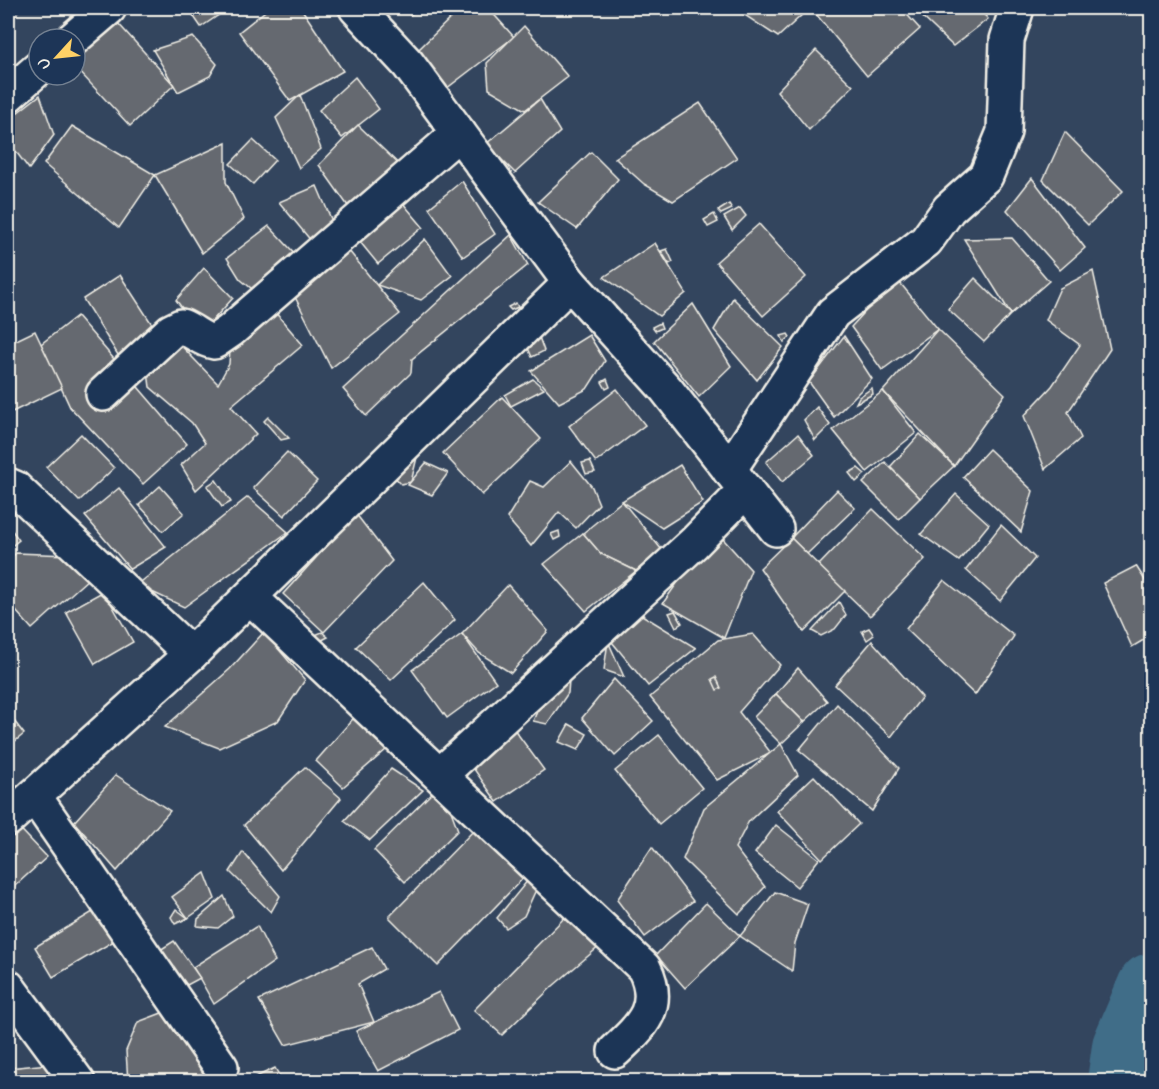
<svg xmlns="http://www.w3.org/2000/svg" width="1159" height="1089" viewBox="0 0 1159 1089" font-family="Mynerve,sans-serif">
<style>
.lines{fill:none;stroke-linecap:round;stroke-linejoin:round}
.river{stroke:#416d88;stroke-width:70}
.building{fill:#65696f;stroke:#f4f1e8;stroke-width:1.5}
.minor-casing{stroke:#f4f1e8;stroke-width:38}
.minor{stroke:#1d3557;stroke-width:33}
</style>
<rect width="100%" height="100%" fill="#33455e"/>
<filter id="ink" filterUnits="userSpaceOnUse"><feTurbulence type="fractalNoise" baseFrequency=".0167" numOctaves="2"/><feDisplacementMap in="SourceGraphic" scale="12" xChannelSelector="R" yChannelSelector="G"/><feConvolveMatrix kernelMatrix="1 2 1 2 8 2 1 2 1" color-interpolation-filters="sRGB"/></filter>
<g filter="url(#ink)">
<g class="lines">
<polyline class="river" points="1122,1082 1127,1047 1152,988"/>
</g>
<g class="building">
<polygon points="8,8 23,8 8,17"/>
<polygon points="188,8 229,8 201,27"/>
<polygon points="269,8 301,8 343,71 290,101 239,32"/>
<polygon points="404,8 421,8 410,15"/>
<polygon points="461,8 488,8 514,37 434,98 416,52"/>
<polygon points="734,8 798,8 803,14 778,37"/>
<polygon points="811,8 901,8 920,29 867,76"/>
<polygon points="913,8 978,8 988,19 953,46"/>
<polygon points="106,10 174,85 130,126 76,68"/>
<polygon points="524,26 568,77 525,110 489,89 487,63"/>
<polygon points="193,37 217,64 210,76 178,92 153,50"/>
<polygon points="816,50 853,86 809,130 777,91"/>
<polygon points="355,77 379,109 342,138 319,110"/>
<polygon points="40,95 54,135 29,169 8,141 8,120"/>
<polygon points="300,95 321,149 299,168 276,118"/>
<polygon points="540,99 560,132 515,173 486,144"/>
<polygon points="700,103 737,158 673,201 644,184 615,158"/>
<polygon points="358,125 410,175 348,206 319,165"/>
<polygon points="72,126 155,175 119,228 44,164"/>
<polygon points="1065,132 1123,191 1088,225 1043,180"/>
<polygon points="253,140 275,160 253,184 230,164"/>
<polygon points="226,143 226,182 244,219 202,253 155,175"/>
<polygon points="591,152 618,179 577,229 538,202"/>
<polygon points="1032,178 1085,248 1060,270 1007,210"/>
<polygon points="462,181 495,234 463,257 429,208"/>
<polygon points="317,186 340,240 322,254 279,202"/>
<polygon points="396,195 423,227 378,264 352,232"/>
<polygon points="729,204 732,209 721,214 718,211"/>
<polygon points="740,208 746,216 732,230 724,217"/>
<polygon points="714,214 718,222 708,227 704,220"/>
<polygon points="759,224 806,277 763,316 716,262"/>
<polygon points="269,226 301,260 263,298 240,279 227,258"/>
<polygon points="511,235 528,265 412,359 411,373 366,416 343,389"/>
<polygon points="1012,238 1049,281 1011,314 964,239"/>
<polygon points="425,239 452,276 421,300 377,285"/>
<polygon points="655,243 686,293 659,316 604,277"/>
<polygon points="667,249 673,262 669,264 661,251"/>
<polygon points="349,251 400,314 331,368 295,297"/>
<polygon points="204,268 233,298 201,333 176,300"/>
<polygon points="1093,271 1110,349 1068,412 1081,438 1045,469 1024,416 1052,386 1080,345 1046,320 1060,288"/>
<polygon points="120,275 161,338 123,363 83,299"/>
<polygon points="896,278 938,329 882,370 851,327"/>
<polygon points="975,278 1011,314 984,342 948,309"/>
<polygon points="263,298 303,345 231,406 256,434 196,490 181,465 205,443 192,423 150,387 145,349 169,333 218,384 229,364 231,333"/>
<polygon points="733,298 783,347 757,380 714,330"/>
<polygon points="516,303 518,307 511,310 508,307"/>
<polygon points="693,304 731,366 699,397 654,341"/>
<polygon points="77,316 187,444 143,484 70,407 41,344"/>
<polygon points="660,323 662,328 655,331 652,327"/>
<polygon points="938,329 1005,394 954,466 883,391"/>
<polygon points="35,331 62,388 8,414 8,344"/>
<polygon points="788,334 790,337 784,342 781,336"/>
<polygon points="589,335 605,361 587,389 559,403 531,371"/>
<polygon points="844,336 872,379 834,417 809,382"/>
<polygon points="539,337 544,351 532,357 527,346"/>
<polygon points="533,379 544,389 511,406 505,395"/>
<polygon points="607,379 610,387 606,389 602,382"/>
<polygon points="872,388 873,394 856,403 859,397"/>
<polygon points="617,389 645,425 596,462 569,426"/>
<polygon points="883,391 916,433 867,472 833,430"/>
<polygon points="502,397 541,439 482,495 443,453"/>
<polygon points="817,407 830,425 815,440 804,420"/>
<polygon points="268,417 289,438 281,440 264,421"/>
<polygon points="81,434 114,468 79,501 46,467"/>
<polygon points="798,434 814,455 782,482 766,462"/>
<polygon points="920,434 954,466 920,498 890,467"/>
<polygon points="419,449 411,482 401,484 393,475"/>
<polygon points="989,449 1033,491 1021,532 963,477"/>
<polygon points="287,452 317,481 284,516 253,488"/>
<polygon points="571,461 592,487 599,504 576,528 559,512 531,546 507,518 530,481 544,487"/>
<polygon points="590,461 595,472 586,474 582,463"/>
<polygon points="885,462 920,498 899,519 863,483"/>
<polygon points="426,463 448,473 432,495 408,485"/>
<polygon points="680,465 703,502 662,528 622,501"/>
<polygon points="858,468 865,474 856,482 849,473"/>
<polygon points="216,480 231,502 222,507 207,486"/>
<polygon points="160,486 184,513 163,531 139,505"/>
<polygon points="119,488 166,547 130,569 85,516"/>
<polygon points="837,490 855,508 807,554 791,538"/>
<polygon points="956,494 989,524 959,561 921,534"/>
<polygon points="248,497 288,532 184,607 137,585"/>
<polygon points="622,501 662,550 636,571 601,554 583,533"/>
<polygon points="873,509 925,559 870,616 818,566"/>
<polygon points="356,514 392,561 324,632 283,594"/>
<polygon points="8,525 19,540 8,549"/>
<polygon points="1001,525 1035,558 1000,601 966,570"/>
<polygon points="715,530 751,570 724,638 663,603"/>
<polygon points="559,531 560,537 554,540 551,534"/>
<polygon points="583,533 601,554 636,571 586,611 544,564"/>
<polygon points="791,538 845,591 804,632 760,568"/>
<polygon points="16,553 68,555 88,579 32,629 8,602 8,561"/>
<polygon points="1136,566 1152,591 1152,635 1132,647 1103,583"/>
<polygon points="944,580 1014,636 975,695 906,629"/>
<polygon points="424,582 455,620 391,680 356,647"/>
<polygon points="508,585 548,631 511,673 479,653 462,634"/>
<polygon points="104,591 133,642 95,664 66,612"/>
<polygon points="839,602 846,615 835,629 821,636 812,631"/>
<polygon points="675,611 682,623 676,627 669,613"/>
<polygon points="642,615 696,648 648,686 603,631"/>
<polygon points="869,628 874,635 867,640 862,631"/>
<polygon points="264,632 305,680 278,721 219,748 165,727 230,669"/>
<polygon points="322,632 328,637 320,641 315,635"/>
<polygon points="462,634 496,682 447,718 412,670"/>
<polygon points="753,634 780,665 739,712 771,753 717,780 650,697 718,640"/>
<polygon points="608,641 624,677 604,670"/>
<polygon points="872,641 922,697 891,737 835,685"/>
<polygon points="798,668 827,701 804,722 776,694"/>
<polygon points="716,677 721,688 717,690 712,679"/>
<polygon points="614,679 653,721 615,756 582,718"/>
<polygon points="569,680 568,693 547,724 533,721 545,693 554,685"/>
<polygon points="776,694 804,722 781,744 754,717"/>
<polygon points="837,704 899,768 872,811 799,750"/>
<polygon points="8,713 24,734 8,747"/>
<polygon points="358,713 394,743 343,787 316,761"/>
<polygon points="569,724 587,734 578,750 559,742"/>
<polygon points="514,729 544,770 497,802 469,762"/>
<polygon points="659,735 702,788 659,824 615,771"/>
<polygon points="781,744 798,775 749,821 735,848 765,887 739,914 683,859 704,808"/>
<polygon points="305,767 341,798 281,870 244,825"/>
<polygon points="391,769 423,790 370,840 344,821"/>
<polygon points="116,775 170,811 117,871 74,822"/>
<polygon points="814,776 859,824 822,859 777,811"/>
<polygon points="441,784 458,830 405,882 374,850"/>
<polygon points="10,818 47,857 8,892 8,820"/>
<polygon points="479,825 528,873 438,966 389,917"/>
<polygon points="776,825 819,859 797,887 755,853"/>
<polygon points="652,847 693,901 645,937 617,900"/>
<polygon points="243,852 280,896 271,912 230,872"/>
<polygon points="205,873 215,899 188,918 172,897"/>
<polygon points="528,880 539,883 524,916 506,928 497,918"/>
<polygon points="775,892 808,904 795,943 792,971 740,936"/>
<polygon points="224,896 233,916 218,928 197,926 198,919"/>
<polygon points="706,903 740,936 685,988 656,955"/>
<polygon points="176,909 188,918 175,924 171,917"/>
<polygon points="96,910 114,941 53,977 35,947"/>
<polygon points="570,912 601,945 553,986 502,1035 474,1010"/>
<polygon points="257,926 275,961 214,1004 193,967"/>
<polygon points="174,941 200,978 187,985 160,950"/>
<polygon points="372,947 384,969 358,984 374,1022 285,1045 259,1000"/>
<polygon points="439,992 458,1030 378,1071 356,1031"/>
<polygon points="162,1013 184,1041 210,1082 128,1082 126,1051 138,1022"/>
<polygon points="49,1064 51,1082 8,1082 8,1068"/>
<polygon points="275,1068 283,1082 245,1082"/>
<polygon points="364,1076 365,1082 352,1082"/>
</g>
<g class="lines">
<defs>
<g id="minor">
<polyline points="356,8 408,64 570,283 666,389 776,529"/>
<polyline points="73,39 109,8"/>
<polyline points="8,95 39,68"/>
<path d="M103 394 171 331 181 326C194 331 201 340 214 342L230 331 459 133"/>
<polyline points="729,470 833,313 926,241 949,209 986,176 1004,132 1007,40 1017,8"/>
<polyline points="8,485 15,488 191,654"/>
<path d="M250 597 644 968C663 1006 643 1025 615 1051"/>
<polyline points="440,775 694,543 746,490"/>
<polyline points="35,797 221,1067"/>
<polyline points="8,819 191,654 570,283"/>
<polyline points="8,987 78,1082"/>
</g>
</defs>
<use href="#minor" class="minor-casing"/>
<use href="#minor" class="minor"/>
</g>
</g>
<rect width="1159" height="1089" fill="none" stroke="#1d3557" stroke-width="30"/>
<rect x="15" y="15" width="1129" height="1059" fill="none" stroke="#f4f1e8" stroke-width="2" filter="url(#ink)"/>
<g transform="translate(57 57) rotate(243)"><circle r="28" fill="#1d3557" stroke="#738091" stroke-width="1.5"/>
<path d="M0-4.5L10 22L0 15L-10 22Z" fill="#ffd166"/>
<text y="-9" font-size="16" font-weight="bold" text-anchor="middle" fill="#f4f1e8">U</text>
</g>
</svg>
